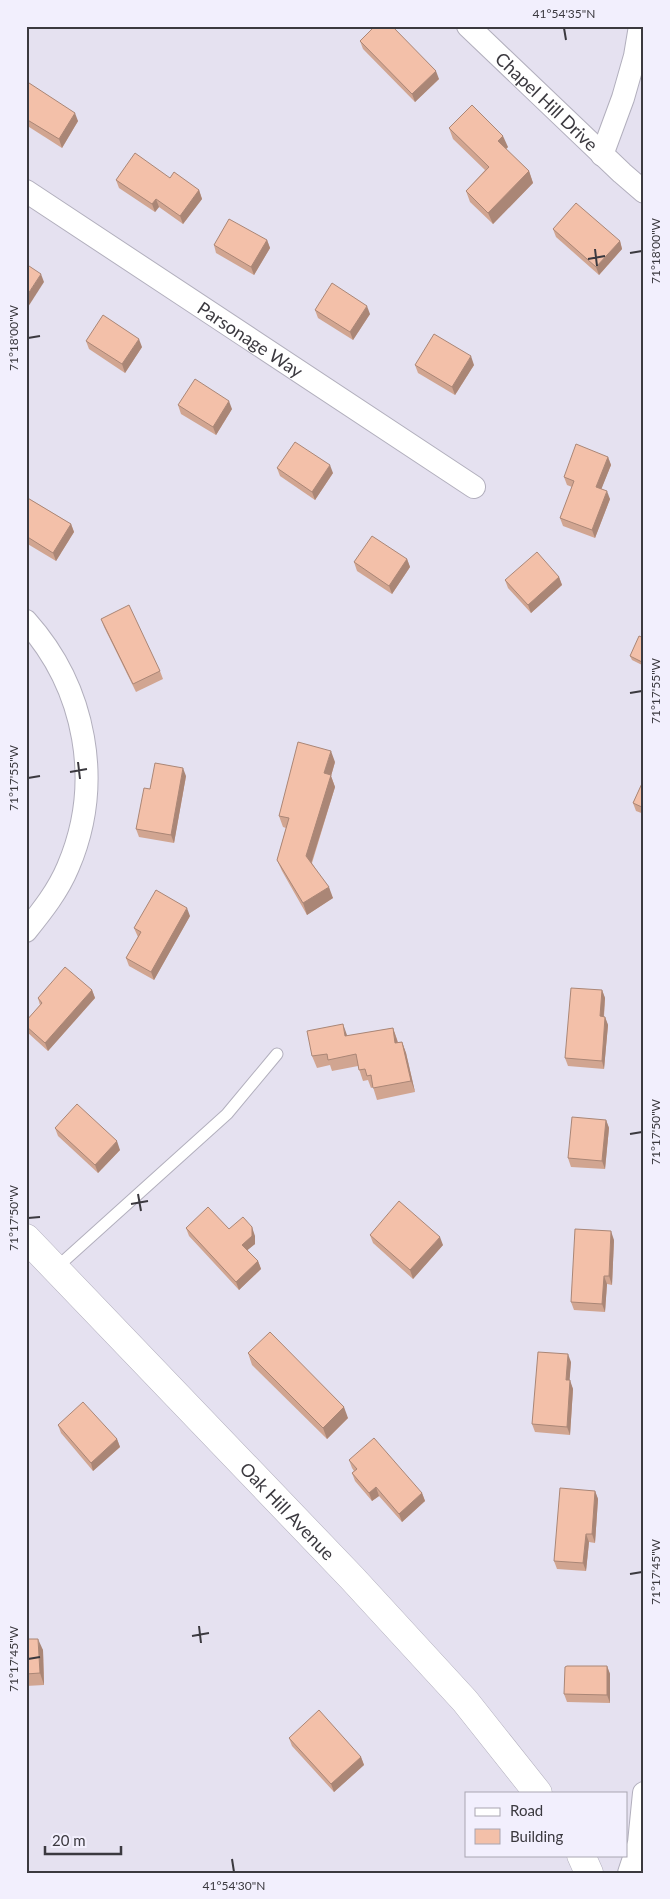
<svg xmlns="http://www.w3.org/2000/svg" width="670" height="1899" viewBox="0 0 670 1899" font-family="Lato,sans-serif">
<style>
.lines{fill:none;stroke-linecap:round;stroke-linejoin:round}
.lane-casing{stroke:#b2afbd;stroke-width:13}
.street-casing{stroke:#b2afbd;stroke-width:24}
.secondary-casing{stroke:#b2afbd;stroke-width:29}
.lane{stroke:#fff;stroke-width:11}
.street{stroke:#fff;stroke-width:22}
.secondary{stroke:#fff;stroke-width:28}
.wall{fill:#d1a591}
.shaded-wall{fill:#aa8676}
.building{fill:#f3c0a9;stroke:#aa8676}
.ticks{fill:none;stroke:#3b393f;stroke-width:2}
.labels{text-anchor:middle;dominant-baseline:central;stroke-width:4;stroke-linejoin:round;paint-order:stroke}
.street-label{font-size:18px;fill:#3b393f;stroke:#f2effd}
.neatline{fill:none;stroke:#3b393f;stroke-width:2}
.ticks-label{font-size:12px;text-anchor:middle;fill:#3b393f}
</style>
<rect width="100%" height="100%" fill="#e5e1f0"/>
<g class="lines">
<defs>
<polyline id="lane" points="56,1268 227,1114 277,1054"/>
<g id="street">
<path id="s1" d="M468 26 622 173 644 192"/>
<polyline points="602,155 623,98 635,56 640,26"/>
<path id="s2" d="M26 191 474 487"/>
<path d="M26 621C86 688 104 783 68 867 58 891 42 911 26 931"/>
<polyline points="629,1873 639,1843 644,1793"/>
</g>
<g id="secondary">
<path id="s3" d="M26 1238 352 1578 465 1701 538 1793"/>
<polyline points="581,1855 589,1873"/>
</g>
</defs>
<use href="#lane" class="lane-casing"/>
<use href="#street" class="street-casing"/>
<use href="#secondary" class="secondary-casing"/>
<use href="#lane" class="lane"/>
<use href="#street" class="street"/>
<use href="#secondary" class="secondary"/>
</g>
<g class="wall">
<polygon points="360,41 439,79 415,102 363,49"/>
<polygon points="26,81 78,121 62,148 26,125"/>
<polygon points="449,128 508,147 506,149 529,171 533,183 493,224 470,202 466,191 485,170 453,139"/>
<polygon points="170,178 199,190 202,199 183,224 159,207 155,212 119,188 116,180"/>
<polygon points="553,229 620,241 622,249 599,275 556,237"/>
<polygon points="267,240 270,248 254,275 216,253 214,245"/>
<polygon points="315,310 370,314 353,340 318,318"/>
<polygon points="86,341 142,347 125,373 89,349"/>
<polygon points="415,365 474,365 455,395 418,373"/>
<polygon points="178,405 232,409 216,435 181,414"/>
<polygon points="608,457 611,465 601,489 610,499 595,538 563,526 560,518 572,487 567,485 564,477"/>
<polygon points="277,468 333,473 315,500 280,476"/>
<polygon points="26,497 71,524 74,532 56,561 26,543"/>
<polygon points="407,559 410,567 392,594 357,571 354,562"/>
<polygon points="559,577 562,585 531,613 508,588 505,580"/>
<polygon points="101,619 160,671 163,679 136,692 104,627"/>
<polygon points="644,638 644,666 632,660 630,656"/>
<polygon points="335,762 331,776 335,787 312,863 333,898 307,915 282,871 277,860 286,828 283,827 279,816"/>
<polygon points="186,776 174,843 139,837 136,829 150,789"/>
<polygon points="644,779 644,814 636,811 633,803"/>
<polygon points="190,916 154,980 129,966 126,958 138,937 134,928"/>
<polygon points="92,990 95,998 48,1051 27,1032 26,1021 40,1005 38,998"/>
<polygon points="602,990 605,998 604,1017 605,1017 608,1025 604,1069 568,1066 565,1058"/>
<polygon points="393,1028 398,1042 402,1042 406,1053 415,1092 377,1100 373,1087 371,1088 368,1080 363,1081 358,1066 332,1071 330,1065 317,1068 312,1056 347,1036"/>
<polygon points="606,1120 609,1128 605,1169 571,1167 568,1158"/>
<polygon points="55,1128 120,1150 98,1173 58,1136"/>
<polygon points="186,1228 229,1229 255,1236 255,1244 247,1250 258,1261 261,1269 239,1290 189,1236"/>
<polygon points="370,1235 443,1245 413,1279 373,1243"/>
<polygon points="614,1240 612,1285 607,1284 605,1312 574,1310 571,1302"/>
<polygon points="248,1353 348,1418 327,1439 252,1365"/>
<polygon points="571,1362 569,1380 573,1389 570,1435 535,1432 532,1424"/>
<polygon points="58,1425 117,1439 120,1447 93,1471 61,1433"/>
<polygon points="349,1460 422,1493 425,1501 402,1522 379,1496 372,1501 355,1481 352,1473 354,1471 352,1468"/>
<polygon points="595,1491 598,1499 595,1543 589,1542 586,1571 557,1569 554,1561"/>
<polygon points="26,1639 43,1650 44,1685 26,1686"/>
<polygon points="607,1666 610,1674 610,1703 567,1702 564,1694"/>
<polygon points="289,1738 361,1757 364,1765 334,1792 292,1746"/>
</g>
<g class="shaded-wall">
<polygon points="436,71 439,79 415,102 412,94"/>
<polygon points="75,113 78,121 62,148 59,139"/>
<polygon points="503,136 508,147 502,153 498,141"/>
<polygon points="529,171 533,183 493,224 488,213"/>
<polygon points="199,190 202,199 183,224 180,216"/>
<polygon points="156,199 159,207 155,212 152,204"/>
<polygon points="267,240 270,248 254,275 251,267"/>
<polygon points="620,241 622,249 599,275 596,267"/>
<polygon points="41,274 44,282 28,307 26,303 26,297"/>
<polygon points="367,306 370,314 353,340 350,332"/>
<polygon points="139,339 142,347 125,373 122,364"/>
<polygon points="471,356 474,365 455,395 452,387"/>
<polygon points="229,401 232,409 216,435 213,427"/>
<polygon points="608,457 611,465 599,495 596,487"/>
<polygon points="330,465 333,473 315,500 312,492"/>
<polygon points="607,491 610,499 595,538 592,530"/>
<polygon points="71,524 74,532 56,561 53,553"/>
<polygon points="407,559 410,567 392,594 389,586"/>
<polygon points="559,577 562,585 531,613 528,605"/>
<polygon points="331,751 335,762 331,776 335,787 310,867 306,856 324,773"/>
<polygon points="183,768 186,776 174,843 171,835"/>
<polygon points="329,887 333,898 307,915 303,903"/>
<polygon points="187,908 190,916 154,980 151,972"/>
<polygon points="92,990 95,998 48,1051 45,1043"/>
<polygon points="602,990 605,998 603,1025 600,1016"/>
<polygon points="605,1017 608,1025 604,1069 602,1061"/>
<polygon points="343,1024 347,1035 349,1048 345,1036"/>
<polygon points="393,1028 397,1040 400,1054 395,1043"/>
<polygon points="402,1042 406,1053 415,1092 411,1081"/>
<polygon points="606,1120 609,1128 605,1169 602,1161"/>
<polygon points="117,1141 120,1150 98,1173 95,1165"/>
<polygon points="252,1227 255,1236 255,1244 244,1253 242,1245"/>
<polygon points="611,1231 614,1240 612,1285 609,1276"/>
<polygon points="440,1237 443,1245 413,1279 410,1270"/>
<polygon points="258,1261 261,1269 239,1290 236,1282"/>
<polygon points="604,1276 607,1284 605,1312 602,1304"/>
<polygon points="568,1354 571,1362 569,1388 566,1380"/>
<polygon points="570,1380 573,1389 570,1435 567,1427"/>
<polygon points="344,1407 348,1418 327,1439 323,1428"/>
<polygon points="117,1439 120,1447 93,1471 91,1463"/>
<polygon points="376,1487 379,1496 372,1501 369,1493"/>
<polygon points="595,1491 598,1499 595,1543 592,1534"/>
<polygon points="422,1493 425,1501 402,1522 399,1514"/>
<polygon points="586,1534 589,1542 586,1571 583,1563"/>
<polygon points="38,1639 43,1650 44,1685 40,1673"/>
<polygon points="607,1666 610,1674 610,1703 607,1695"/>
<polygon points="361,1757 364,1765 334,1792 331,1784"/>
</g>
<g class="building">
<polygon points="375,26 392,26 436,71 412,94 360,41"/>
<polygon points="26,81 75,113 59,139 26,119"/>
<polygon points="472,105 503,136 498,141 529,171 488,213 466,191 489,167 449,128"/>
<polygon points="135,153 170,178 174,172 199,190 180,216 156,199 152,204 116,180"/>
<polygon points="576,203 620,241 596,267 553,229"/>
<polygon points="229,219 267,240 251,267 214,245"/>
<polygon points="26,264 41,274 26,297"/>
<polygon points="332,283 367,306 350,332 315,310"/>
<polygon points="103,315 139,339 122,364 86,341"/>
<polygon points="434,334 471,356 452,387 415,365"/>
<polygon points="195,379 229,401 213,427 178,405"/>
<polygon points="295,442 330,465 312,492 277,468"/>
<polygon points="576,444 608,457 596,487 607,491 592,530 560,518 574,481 564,477"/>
<polygon points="26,497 71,524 53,553 26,536"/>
<polygon points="372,536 407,559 389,586 354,562"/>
<polygon points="537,552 559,577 528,605 505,580"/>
<polygon points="129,605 160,671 133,684 101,619"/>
<polygon points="639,636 644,638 644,663 630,656"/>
<polygon points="298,742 331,751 324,773 331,775 306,856 329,887 303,903 277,860 289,818 279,816"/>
<polygon points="155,763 183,768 171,835 136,829 144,788 150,789"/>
<polygon points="644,779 644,808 633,803"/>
<polygon points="156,890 187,908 151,972 126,958 141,932 134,928"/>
<polygon points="65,967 92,990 45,1043 26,1026 26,1021 42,1003 38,998"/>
<polygon points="571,988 602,990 600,1016 605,1017 602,1061 565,1058"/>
<polygon points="343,1024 345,1036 393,1028 395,1043 402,1042 411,1081 373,1088 371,1075 367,1076 365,1069 359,1070 356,1054 328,1060 327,1054 312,1056 307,1031"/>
<polygon points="77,1104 117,1141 95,1165 55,1128"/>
<polygon points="572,1117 606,1120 602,1161 568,1158"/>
<polygon points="399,1201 440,1237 410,1270 370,1235"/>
<polygon points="208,1207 229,1229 243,1217 252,1227 252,1236 242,1245 258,1261 236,1282 186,1228"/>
<polygon points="575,1229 611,1231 609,1276 604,1276 602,1304 571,1302"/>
<polygon points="270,1332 344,1407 323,1428 248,1353"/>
<polygon points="538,1352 568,1354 566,1380 570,1380 567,1427 532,1424"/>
<polygon points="83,1402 117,1439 91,1463 58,1425"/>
<polygon points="374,1438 422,1493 399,1514 376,1487 369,1493 352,1473 357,1469 349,1460"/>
<polygon points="560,1488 595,1491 592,1534 586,1534 583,1563 554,1561"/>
<polygon points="26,1639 38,1639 40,1673 26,1674"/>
<polygon points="567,1666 607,1666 607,1695 564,1694 565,1667"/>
<polygon points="319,1710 361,1757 331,1784 289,1738"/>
</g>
<path class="ticks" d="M564 28 566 40M595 249 597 266M630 253 642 251M588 259 605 256M28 338 40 336M630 693 642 691M78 762 80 779M70 772 87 769M28 778 40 776M630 1134 642 1132M138 1194 141 1211M131 1204 148 1201M28 1218 40 1217M630 1574 642 1572M199 1626 201 1643M192 1636 209 1633M28 1659 40 1657M232 1859 234 1872"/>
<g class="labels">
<g class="street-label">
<text stroke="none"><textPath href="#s1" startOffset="109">Chapel Hill Drive</textPath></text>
<text stroke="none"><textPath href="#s2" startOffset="269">Parsonage Way</textPath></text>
<text stroke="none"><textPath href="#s3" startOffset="378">Oak Hill Avenue</textPath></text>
</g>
</g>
<rect width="670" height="1899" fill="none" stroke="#f2effd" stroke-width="55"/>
<rect x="465" y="1792" width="162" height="65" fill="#f2effd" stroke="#a9a6b1"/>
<rect x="475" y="1808" width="25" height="8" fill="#ffffff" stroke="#a9a6b1"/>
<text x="510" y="1816" font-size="15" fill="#3b393f">Road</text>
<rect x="475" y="1829" width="25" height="15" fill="#f3c0a9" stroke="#a9a6b1"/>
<text x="510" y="1842" font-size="15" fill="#3b393f">Building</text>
<path d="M45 1846v8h76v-8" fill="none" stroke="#3b393f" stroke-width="2.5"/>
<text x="52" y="1846" font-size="15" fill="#3b393f" stroke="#f2effd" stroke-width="4" paint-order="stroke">20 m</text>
<rect x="28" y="28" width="614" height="1844" class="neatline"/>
<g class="ticks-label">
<text x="564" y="18">41°54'35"N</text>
<text transform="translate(656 251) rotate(-90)" y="4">71°18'00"W</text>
<text transform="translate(14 338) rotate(-90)" y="4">71°18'00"W</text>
<text transform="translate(656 691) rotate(-90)" y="4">71°17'55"W</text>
<text transform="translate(14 778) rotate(-90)" y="4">71°17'55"W</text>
<text transform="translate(656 1132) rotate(-90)" y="4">71°17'50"W</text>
<text transform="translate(14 1218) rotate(-90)" y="4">71°17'50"W</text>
<text transform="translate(656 1572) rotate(-90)" y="4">71°17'45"W</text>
<text transform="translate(14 1659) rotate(-90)" y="4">71°17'45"W</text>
<text x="234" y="1890">41°54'30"N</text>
</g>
</svg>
